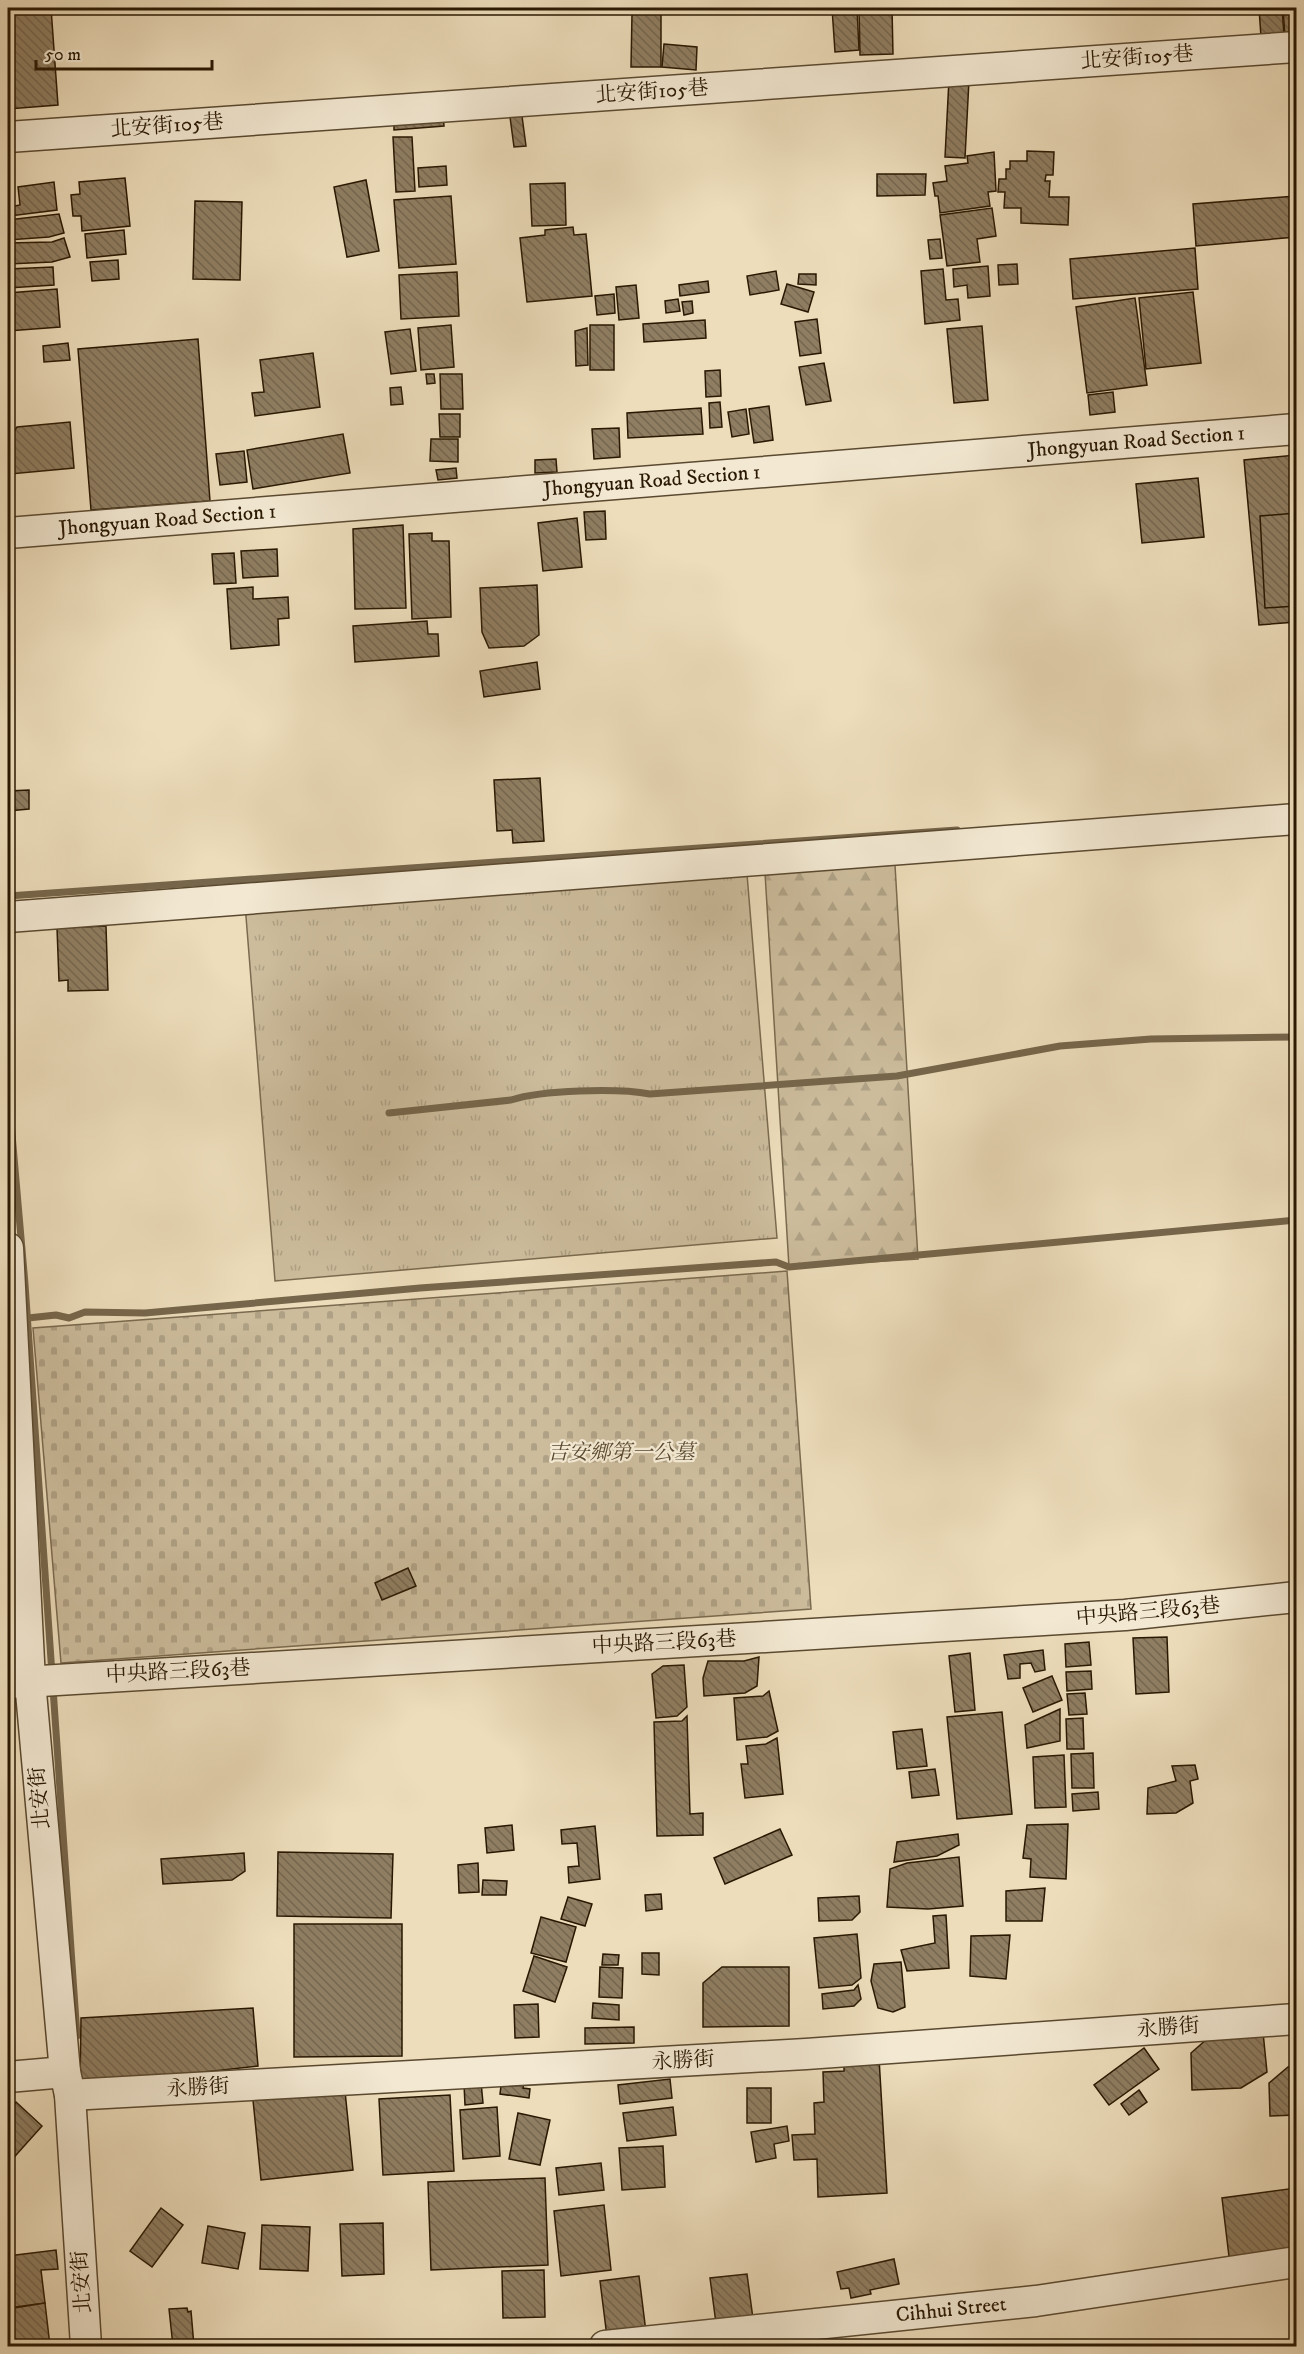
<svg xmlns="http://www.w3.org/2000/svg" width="1304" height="2354" viewBox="0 0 1304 2354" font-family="'IM FELL DW Pica','Noto Serif TC',serif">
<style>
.grass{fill:url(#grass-tufts);stroke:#7a6a4f;stroke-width:1.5}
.forest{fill:url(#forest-firs);stroke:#7a6a4f;stroke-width:1.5}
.cemetery{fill:url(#cemetery-stones);stroke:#7a6a4f;stroke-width:1.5}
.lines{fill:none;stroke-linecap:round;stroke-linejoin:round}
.stream{stroke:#76664b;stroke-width:7}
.building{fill:url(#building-back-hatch);stroke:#291802;stroke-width:1.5}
.minor-casing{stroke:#5a4930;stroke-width:33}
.minor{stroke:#f3e9d3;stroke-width:30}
.labels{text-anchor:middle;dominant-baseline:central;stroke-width:4.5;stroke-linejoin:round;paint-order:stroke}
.street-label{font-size:21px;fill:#291802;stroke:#f3e9d3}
.park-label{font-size:21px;font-style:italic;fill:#5a4930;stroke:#f3e9d3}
</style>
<defs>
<pattern id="grass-tufts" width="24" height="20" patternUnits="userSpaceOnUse" patternTransform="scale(1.5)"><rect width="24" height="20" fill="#ccbc9c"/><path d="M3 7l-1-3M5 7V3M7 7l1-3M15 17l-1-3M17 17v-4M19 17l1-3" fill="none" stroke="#afa185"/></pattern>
<pattern id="forest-firs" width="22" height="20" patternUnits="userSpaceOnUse" patternTransform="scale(1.5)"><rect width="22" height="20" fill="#ccbc9c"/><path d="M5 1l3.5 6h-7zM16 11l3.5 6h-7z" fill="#afa185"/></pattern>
<pattern id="cemetery-stones" width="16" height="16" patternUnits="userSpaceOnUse" patternTransform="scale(1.5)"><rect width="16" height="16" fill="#ccbc9c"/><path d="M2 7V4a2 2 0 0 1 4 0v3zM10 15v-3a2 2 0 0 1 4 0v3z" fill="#afa185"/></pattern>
<pattern id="building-back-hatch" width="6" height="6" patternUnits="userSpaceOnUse" patternTransform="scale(1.5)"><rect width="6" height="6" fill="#8f7e62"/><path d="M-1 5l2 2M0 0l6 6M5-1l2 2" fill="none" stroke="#75664f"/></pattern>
</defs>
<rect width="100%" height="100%" fill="#edddbb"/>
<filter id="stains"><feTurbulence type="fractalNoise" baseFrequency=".00333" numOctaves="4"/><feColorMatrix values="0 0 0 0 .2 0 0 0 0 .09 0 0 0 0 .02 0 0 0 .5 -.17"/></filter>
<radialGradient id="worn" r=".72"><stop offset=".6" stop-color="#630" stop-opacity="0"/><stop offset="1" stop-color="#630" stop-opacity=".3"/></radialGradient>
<polygon class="grass" points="746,862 777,1238 275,1281 245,904"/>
<polygon class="forest" points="895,865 918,1259 789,1267 765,873"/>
<polygon class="cemetery" points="787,1271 811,1609 61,1663 33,1328"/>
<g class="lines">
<g class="stream">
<polyline points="8,896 957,830"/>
<polyline points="8,1088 25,1284 52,1674"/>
<path d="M389 1113 511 1100C542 1090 617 1088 650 1094L897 1076 1060 1046 1151 1039 1296 1037"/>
<polyline points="28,1318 56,1315 69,1318 85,1312 145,1313 420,1288 776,1262 789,1267 1296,1220"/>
<polyline points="53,1688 77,2036"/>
</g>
</g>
<g class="building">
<polygon points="8,8 51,8 58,105 8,109"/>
<polygon points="580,8 613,8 580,11"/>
<polygon points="659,8 661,8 661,67 631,67 632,14 636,10 656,10"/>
<polygon points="832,8 857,8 859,50 835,52"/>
<polygon points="859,8 892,8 893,54 860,55"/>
<polygon points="1259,8 1282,8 1284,35 1261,37"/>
<polygon points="1283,8 1296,8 1296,35 1285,37"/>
<polygon points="664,44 697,47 696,70 662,67"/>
<polygon points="949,79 969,80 965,158 945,157"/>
<polygon points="443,114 444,126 394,130 394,117"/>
<polygon points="522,116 526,146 514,147 510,117"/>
<polygon points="393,137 412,137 415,191 396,192"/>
<polygon points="1027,151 1054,152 1053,175 1046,175 1045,181 1050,181 1049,197 1069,197 1068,225 1021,223 1021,208 1004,208 1005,192 998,192 999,179 1006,179 1006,169 1010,169 1010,161 1027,161"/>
<polygon points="994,152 996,191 988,192 990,206 940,213 938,196 935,196 933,183 947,181 945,166 968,163 967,156"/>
<polygon points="446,166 447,185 419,187 418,168"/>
<polygon points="877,174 926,174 925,195 877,196"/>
<polygon points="8,177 12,177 11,193 8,193"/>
<polygon points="125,178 130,226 82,231 81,216 73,216 71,195 80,194 79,182"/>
<polygon points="366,180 379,251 347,257 334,187"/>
<polygon points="54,182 57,210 10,216 9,207 20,205 18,187"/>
<polygon points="565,183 566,225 532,226 530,184"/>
<polygon points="451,196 456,264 399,268 394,200"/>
<polygon points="1296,196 1296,237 1196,246 1193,204"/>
<polygon points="195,201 242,202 240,280 193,279"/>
<polygon points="992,208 996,236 977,239 980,262 947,266 940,215"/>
<polygon points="59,214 64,233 49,237 8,240 8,220"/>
<polygon points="573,227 574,235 586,234 592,296 527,302 520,238 545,235 545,230"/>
<polygon points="124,230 126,254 87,258 85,234"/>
<polygon points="64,238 70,257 52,262 8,264 8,243 52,242"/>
<polygon points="940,239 942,258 930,259 928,240"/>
<polygon points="1195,248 1198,289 1073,299 1070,259"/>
<polygon points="118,260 119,279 92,281 90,262"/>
<polygon points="1017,264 1018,284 999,285 998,265"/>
<polygon points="988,266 990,296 968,298 967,285 954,287 953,269"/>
<polygon points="53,267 54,285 8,288 8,269"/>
<polygon points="943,269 946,300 958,299 960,320 925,324 921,271"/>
<polygon points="776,271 779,290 750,295 747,276"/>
<polygon points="457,272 459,316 401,319 399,275"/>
<polygon points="799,274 816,274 816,285 798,284"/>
<polygon points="708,281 709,292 680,296 679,285"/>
<polygon points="787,284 814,292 808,312 781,304"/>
<polygon points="636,285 639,318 619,320 616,287"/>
<polygon points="57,289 60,327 8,331 8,293"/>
<polygon points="1193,292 1201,363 1146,369 1139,298"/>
<polygon points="614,294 615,313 597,315 595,296"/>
<polygon points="1135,298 1147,385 1087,393 1076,307"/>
<polygon points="678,299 680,311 666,313 665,301"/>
<polygon points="692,301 693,313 684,315 682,302"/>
<polygon points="817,319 821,353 800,356 795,322"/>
<polygon points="705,320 706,338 644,342 643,324"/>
<polygon points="451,325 454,367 421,370 418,328"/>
<rect x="590" y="325" width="24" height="45"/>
<polygon points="982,326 988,400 954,403 947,329"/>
<polygon points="587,328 588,365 576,366 575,331"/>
<polygon points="410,329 416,371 391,374 385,332"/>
<polygon points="198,339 210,501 91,510 78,349"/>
<polygon points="68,343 70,360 44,362 43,346"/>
<polygon points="313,353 320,407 255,416 252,393 264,392 260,360"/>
<polygon points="824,363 831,401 806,405 799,367"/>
<polygon points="720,370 721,396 706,397 705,371"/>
<polygon points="426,374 434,374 435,383 427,384"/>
<polygon points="440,374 462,374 463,409 441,409"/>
<polygon points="401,387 403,404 391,405 390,388"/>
<polygon points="1113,392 1115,412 1090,415 1088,395"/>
<polygon points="720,402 722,427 710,428 709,403"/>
<polygon points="769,406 773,440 754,443 749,409"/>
<polygon points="701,408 703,434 628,438 627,413"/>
<polygon points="746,409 749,434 732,437 728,412"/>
<polygon points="439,414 460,414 460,437 440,437"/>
<polygon points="70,422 74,468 10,474 8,440 17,427"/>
<polygon points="619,428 620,457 594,459 592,429"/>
<polygon points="343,434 350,473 253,489 247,450"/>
<polygon points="431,439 458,439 458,462 430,461"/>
<polygon points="244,451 247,482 220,485 216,454"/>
<polygon points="1296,455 1296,622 1259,625 1244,460"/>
<polygon points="556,459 557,472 535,473 535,460"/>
<polygon points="456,468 457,478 438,480 436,470"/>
<polygon points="1198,478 1204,537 1142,543 1136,484"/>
<polygon points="605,511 606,539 586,540 584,512"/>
<polygon points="1296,513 1296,606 1265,608 1260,516"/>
<polygon points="577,518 582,567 543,571 538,523"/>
<polygon points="403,525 406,608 355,609 353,529"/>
<polygon points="432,533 432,541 449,541 451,617 412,619 409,534"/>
<polygon points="277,549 278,576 243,578 241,551"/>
<polygon points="234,553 236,583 214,584 212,554"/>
<polygon points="537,585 539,635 524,646 489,648 482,632 480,588"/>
<polygon points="253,587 253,599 288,597 289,618 278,619 279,645 231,649 227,589"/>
<polygon points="427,621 428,634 438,634 439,656 355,662 353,626"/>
<polygon points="537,662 540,689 484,697 480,671"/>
<polygon points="540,778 544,841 513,843 512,830 497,831 494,780"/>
<polygon points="29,790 29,809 8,811 8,791"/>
<polygon points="8,812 11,812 12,822 8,822"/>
<polygon points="106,926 108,990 68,991 68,980 59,981 57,928"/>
<polygon points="408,1568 416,1586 382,1600 375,1583"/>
<polygon points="1167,1637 1169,1692 1136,1694 1133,1638"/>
<polygon points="1089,1642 1091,1665 1066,1667 1065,1644"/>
<polygon points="1043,1650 1045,1670 1035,1672 1031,1663 1020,1664 1020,1678 1008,1679 1004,1655"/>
<polygon points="970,1653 975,1710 955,1712 949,1656"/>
<polygon points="759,1657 757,1686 745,1693 704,1696 703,1678 708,1661 744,1661"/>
<polygon points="684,1665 687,1707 677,1716 656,1718 652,1674 663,1666"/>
<polygon points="1091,1671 1092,1689 1067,1691 1066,1672"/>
<polygon points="1052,1676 1062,1700 1033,1712 1023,1688"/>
<polygon points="769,1691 778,1731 767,1737 737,1740 734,1698 763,1696"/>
<polygon points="1085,1693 1087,1714 1069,1715 1067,1694"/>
<polygon points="1060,1709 1060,1741 1027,1748 1025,1725"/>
<polygon points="1002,1712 1012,1814 957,1819 947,1717"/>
<polygon points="687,1716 690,1814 703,1813 703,1835 657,1836 654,1722 682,1721"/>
<polygon points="1083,1718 1084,1749 1067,1749 1066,1719"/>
<polygon points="922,1729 927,1766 897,1769 893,1732"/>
<polygon points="777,1738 783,1794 745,1798 741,1764 748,1764 746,1746 766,1744"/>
<polygon points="1093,1753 1094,1788 1072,1788 1071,1754"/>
<polygon points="1064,1755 1066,1807 1035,1808 1033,1757"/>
<polygon points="1195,1765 1198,1779 1190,1781 1193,1803 1176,1813 1147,1814 1148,1788 1176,1781 1172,1766"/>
<polygon points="935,1769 939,1795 912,1798 909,1772"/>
<polygon points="1098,1792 1099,1809 1073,1811 1072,1794"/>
<polygon points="1068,1824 1066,1879 1030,1877 1031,1859 1023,1858 1027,1825"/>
<polygon points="512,1825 514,1850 487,1853 485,1828"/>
<polygon points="595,1826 600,1879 569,1883 568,1867 579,1866 577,1843 562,1844 561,1830"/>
<polygon points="780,1829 792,1855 725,1884 714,1858"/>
<polygon points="958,1834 959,1845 937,1856 894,1862 897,1842"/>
<polygon points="278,1852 393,1854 391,1918 277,1916"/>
<polygon points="244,1853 245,1871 232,1880 163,1884 161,1859"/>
<polygon points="959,1857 963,1906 928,1909 887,1907 890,1869 907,1863"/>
<polygon points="478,1863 479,1892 459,1893 458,1865"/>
<polygon points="483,1880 507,1881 506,1895 482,1895"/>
<polygon points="1045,1888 1042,1921 1006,1921 1006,1891"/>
<polygon points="661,1894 662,1909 646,1911 645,1895"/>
<polygon points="859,1896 860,1912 852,1920 819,1921 818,1898"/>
<polygon points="568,1897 592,1904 585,1926 561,1919"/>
<polygon points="946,1915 949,1968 907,1971 901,1950 935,1943 933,1916"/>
<polygon points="541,1917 576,1927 566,1962 531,1953"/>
<polygon points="294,1924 402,1924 402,2056 294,2057"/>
<polygon points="857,1934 861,1978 852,1985 819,1988 814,1938"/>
<polygon points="1010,1935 1006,1979 970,1976 971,1936"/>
<polygon points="642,1953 659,1953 659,1975 642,1974"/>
<polygon points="603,1954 619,1955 618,1965 602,1965"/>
<polygon points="534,1956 567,1967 555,2002 523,1991"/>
<polygon points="901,1962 905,2007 893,2012 878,2008 871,1981 874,1964"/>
<polygon points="600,1967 623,1968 622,1998 599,1997"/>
<polygon points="722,1967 789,1967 789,2026 703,2027 703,1983"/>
<polygon points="858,1985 861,1999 854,2006 823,2009 822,1994 854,1990"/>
<polygon points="593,2003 619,2005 619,2020 592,2018"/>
<polygon points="538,2004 539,2037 515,2038 514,2005"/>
<polygon points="253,2008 258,2066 80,2086 81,2018"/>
<polygon points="634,2027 634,2043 585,2044 585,2028"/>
<polygon points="1263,2032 1267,2072 1241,2088 1192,2090 1191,2053 1207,2039"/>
<polygon points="1144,2048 1159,2069 1109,2105 1094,2085"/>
<polygon points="879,2058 887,2193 818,2197 817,2159 794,2160 792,2135 815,2134 814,2103 824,2102 823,2072 844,2071 844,2060"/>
<polygon points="1296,2066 1296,2115 1270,2116 1269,2083 1288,2067"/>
<polygon points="502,2078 524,2082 523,2088 530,2089 529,2098 500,2094"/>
<polygon points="670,2079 672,2098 620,2104 618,2085"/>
<polygon points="481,2082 483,2103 465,2105 464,2084"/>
<rect x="747" y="2088" width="24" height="35"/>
<polygon points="1139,2090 1147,2102 1129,2115 1121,2104"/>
<polygon points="345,2091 353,2170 261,2180 253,2100"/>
<polygon points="450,2095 454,2171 383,2175 379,2099"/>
<polygon points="16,2102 42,2126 8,2164 8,2111"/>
<polygon points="497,2107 500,2156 463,2159 460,2110"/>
<polygon points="673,2107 676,2135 627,2141 623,2113"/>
<polygon points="518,2113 550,2120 540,2165 509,2159"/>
<polygon points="787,2126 789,2141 774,2144 776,2158 756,2162 751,2132"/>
<polygon points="663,2146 665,2187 622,2190 619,2148"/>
<polygon points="601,2163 604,2190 559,2195 556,2168"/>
<polygon points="545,2178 548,2265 431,2270 428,2182"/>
<polygon points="1296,2188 1296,2256 1230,2265 1222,2198"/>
<polygon points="604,2205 611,2270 561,2276 554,2211"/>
<polygon points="161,2208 183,2225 152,2267 130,2251"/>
<polygon points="383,2223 384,2274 342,2276 340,2224"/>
<polygon points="262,2225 310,2227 308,2271 260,2269"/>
<polygon points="208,2226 245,2233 238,2269 202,2263"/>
<polygon points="56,2250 58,2269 41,2270 45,2303 8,2308 8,2256"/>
<polygon points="894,2259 899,2284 870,2290 871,2294 851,2298 849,2288 841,2289 837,2272"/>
<polygon points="544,2270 545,2317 503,2318 502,2271"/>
<polygon points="747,2274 754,2326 717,2331 710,2278"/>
<polygon points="639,2276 646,2332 607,2337 600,2281"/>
<polygon points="45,2303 50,2346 8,2346 8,2309"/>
<polygon points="187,2308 188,2312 191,2311 194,2346 173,2346 169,2309"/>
</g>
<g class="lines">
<defs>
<g id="minor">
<polyline points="8,137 1296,47"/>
<path id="s1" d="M8 533 1296 429"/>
<polyline points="8,917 1296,819"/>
<polyline points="8,1248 30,1681 65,2072 70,2095 86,2346"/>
<polyline points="8,1683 1125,1615 1296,1597"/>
<polyline points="8,2077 65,2072"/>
<polyline points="70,2095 806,2054 1296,2019"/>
<path id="s2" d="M605 2346 1036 2301 1296 2262"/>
</g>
</defs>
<use href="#minor" class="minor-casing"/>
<use href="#minor" class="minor"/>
</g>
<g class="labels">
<g class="street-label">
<text transform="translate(1137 58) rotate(-4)">北安街105巷</text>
<text transform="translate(652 92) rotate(-4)">北安街105巷</text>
<text transform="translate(167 126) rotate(-4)">北安街105巷</text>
<text stroke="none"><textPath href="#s1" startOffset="1132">Jhongyuan Road Section 1</textPath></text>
<text stroke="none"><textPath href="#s1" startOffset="646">Jhongyuan Road Section 1</textPath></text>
<text stroke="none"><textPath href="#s1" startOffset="160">Jhongyuan Road Section 1</textPath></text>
<text transform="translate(1148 1612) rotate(-5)">中央路三段63巷</text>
<text transform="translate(664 1643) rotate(-3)">中央路三段63巷</text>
<text transform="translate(178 1672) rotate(-3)">中央路三段63巷</text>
<text transform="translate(40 1798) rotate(-95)">北安街</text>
<text transform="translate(1168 2028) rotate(-4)">永勝街</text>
<text transform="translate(683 2061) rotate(-3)">永勝街</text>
<text transform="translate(198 2088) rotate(-3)">永勝街</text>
<text transform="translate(82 2282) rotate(-94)">北安街</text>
<text stroke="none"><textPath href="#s2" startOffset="348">Cihhui Street</textPath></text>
</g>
<g class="park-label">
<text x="621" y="1453">吉安鄉第一公墓</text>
</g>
</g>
<rect width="1304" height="2354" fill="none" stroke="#edddbb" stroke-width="30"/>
<rect x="9" y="9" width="1286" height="2336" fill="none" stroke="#291802" stroke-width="3"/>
<rect x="15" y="15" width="1274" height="2324" fill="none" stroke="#291802" stroke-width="1.5"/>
<path d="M36 60v9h176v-9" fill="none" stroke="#291802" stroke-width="3"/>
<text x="45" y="60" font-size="18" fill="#291802" stroke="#f3e9d3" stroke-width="4.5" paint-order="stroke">50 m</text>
<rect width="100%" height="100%" filter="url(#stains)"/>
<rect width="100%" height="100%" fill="url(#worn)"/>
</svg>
